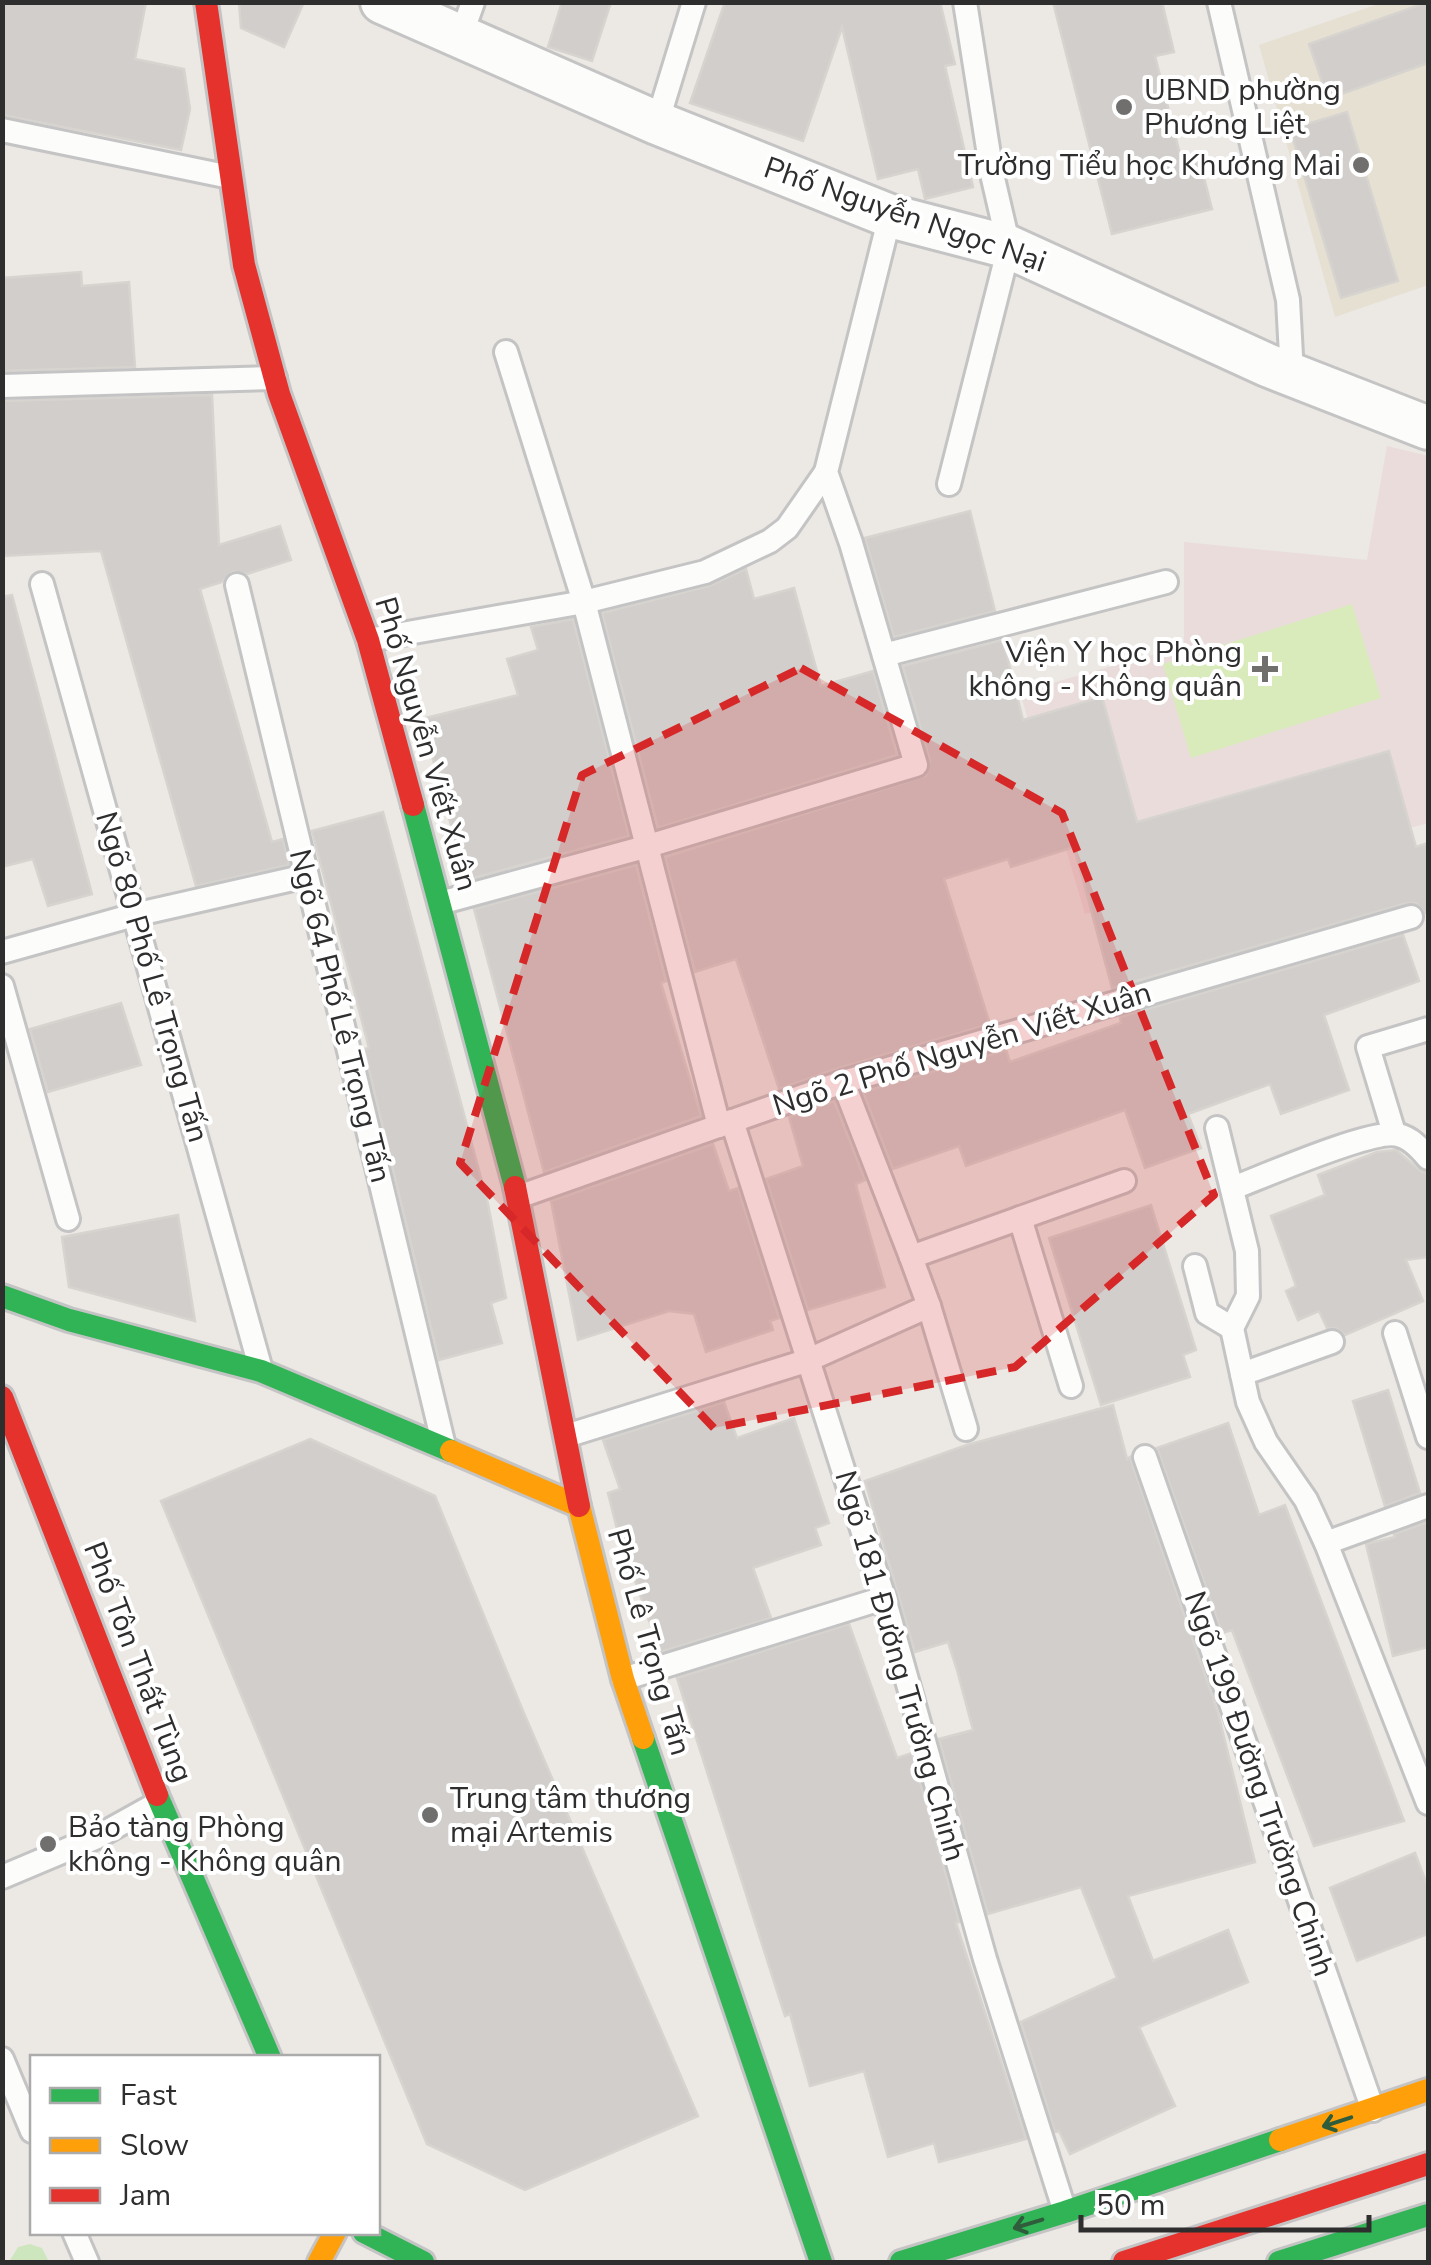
<svg xmlns="http://www.w3.org/2000/svg" width="1431" height="2265" viewBox="0 0 1431 2265" font-family="'Nunito Sans',sans-serif">
<style>
.education{fill:#e6e0d3}
.medical{fill:#e9dcdb}
.green{fill:#cee6be}
.pitch{fill:#d9eabb}
.building{fill:#d1cecb;stroke:#d7d4d0;stroke-width:2.5}
.lines{fill:none;stroke-linecap:round;stroke-linejoin:round}
.lane-casing{stroke:#c5c4c5;stroke-width:28}
.street-casing{stroke:#c5c4c5;stroke-width:48}
.fast-casing{stroke:#c5c4c5;stroke-width:28}
.slow-casing{stroke:#c5c4c5;stroke-width:28}
.jam-casing{stroke:#c5c4c5;stroke-width:28}
.lane{stroke:#fcfcfb;stroke-width:22}
.street{stroke:#fcfcfb;stroke-width:42}
.fast{stroke:#30b455;stroke-width:22}
.slow{stroke:#ff9f0a;stroke-width:22}
.jam{stroke:#e5322d;stroke-width:22}
.oneway{stroke:#2f5d3c}
.marked{fill:#d62828;fill-opacity:0.2;stroke:#d62828;stroke-width:8;stroke-dasharray:20 12;stroke-linejoin:round}
.poi-dot{fill:#706f6e;stroke:#fff;stroke-width:4}
.labels{text-anchor:middle;dominant-baseline:central;stroke-width:8;stroke-linejoin:round;paint-order:stroke}
.poi-label{font-size:30px;fill:#2e2e2e;stroke:#fff;text-anchor:start}
.street-label{font-size:30px;fill:#2e2e2e;stroke:#fff}
</style>
<rect width="100%" height="100%" fill="#ece8e4"/>
<polygon class="education" points="1381,3 1428,3 1428,285 1335,317 1259,45"/>
<polygon class="medical" points="1387,446 1428,456 1428,823 1085,914 1020,692 1184,646 1184,542 1367,560"/>
<polygon class="green" points="30,2244 42,2248 49,2262 9,2262 18,2247"/>
<polygon class="pitch" points="1352,604 1381,698 1191,758 1163,664"/>
<g class="building">
<polygon points="2,2 146,2 135,59 184,69 190,109 181,150 2,115"/>
<polygon points="239,2 304,2 284,47 241,28"/>
<polygon points="562,2 611,2 592,61 548,47"/>
<polygon points="725,2 940,2 955,64 945,66 973,187 925,199 918,169 878,179 842,27 803,141 690,103"/>
<polygon points="1053,2 1162,2 1174,52 1155,56 1182,162 1199,158 1212,209 1112,234"/>
<polygon points="1428,2 1428,63 1328,99 1309,44"/>
<polygon points="1347,112 1398,281 1341,298 1290,129"/>
<polygon points="81,272 82,286 129,282 135,367 2,371 2,278"/>
<polygon points="212,395 219,545 280,526 291,560 247,574 233,571 222,582 200,589 272,842 283,839 289,865 196,886 101,551 2,556 2,401"/>
<polygon points="970,511 995,611 894,637 865,538"/>
<polygon points="746,569 754,599 794,588 821,686 873,671 897,755 658,828 602,613 709,586"/>
<polygon points="12,595 92,894 48,906 33,859 2,867 2,597"/>
<polygon points="573,619 629,836 466,880 422,719 518,695 507,659 538,650 531,627"/>
<polygon points="1003,640 1023,720 1102,697 1137,822 1389,751 1416,847 1428,843 1428,912 1425,913 1416,903 1407,903 1112,988 1074,847 1011,867 1008,859 944,879 990,1024 839,1068 779,1089 736,959 695,972 665,857 926,776 930,761 903,666"/>
<polygon points="383,812 488,1204 506,1298 491,1303 502,1343 439,1360 364,1049 369,1048 312,831"/>
<polygon points="636,865 666,981 661,983 701,1116 544,1172 474,909"/>
<polygon points="1403,935 1419,981 1324,1015 1349,1090 1281,1114 1270,1084 1188,1114 1201,1148 1145,1168 1125,1110 966,1166 959,1146 893,1169 863,1092 1006,1050 1010,1062 1121,1023 1120,1017"/>
<polygon points="121,1003 141,1065 48,1092 30,1029"/>
<polygon points="834,1101 865,1180 856,1184 857,1189 885,1287 808,1310 766,1179 803,1166 789,1117"/>
<polygon points="713,1144 729,1191 738,1188 779,1318 770,1321 773,1330 706,1352 694,1314 669,1311 578,1340 551,1201"/>
<polygon points="1396,1150 1422,1172 1428,1173 1428,1257 1406,1260 1423,1301 1345,1335 1336,1328 1327,1328 1319,1311 1298,1320 1286,1291 1296,1286 1271,1216 1325,1195 1318,1175 1377,1152"/>
<polygon points="1151,1205 1196,1350 1183,1355 1190,1377 1101,1405 1049,1238"/>
<polygon points="178,1215 195,1321 69,1287 62,1237"/>
<polygon points="1388,1390 1420,1493 1385,1506 1353,1401"/>
<polygon points="724,1402 737,1438 794,1418 829,1523 815,1528 821,1545 753,1568 771,1618 660,1652 617,1529 608,1493 620,1489 603,1440"/>
<polygon points="1113,1405 1127,1459 1130,1457 1218,1713 1255,1862 1128,1896 1153,1961 1228,1930 1248,1982 1139,2027 1175,2106 1070,2154 1059,2131 1055,2132 1021,2022 1117,1978 1081,1887 988,1914 939,1739 973,1730 957,1670 948,1642 915,1652 865,1481 967,1445"/>
<polygon points="1228,1423 1259,1515 1285,1505 1404,1821 1314,1846 1232,1630 1222,1633 1157,1448"/>
<polygon points="310,1439 435,1496 523,1711 698,2116 525,2190 427,2144 161,1501"/>
<polygon points="1428,1522 1428,1647 1393,1656 1366,1544 1395,1537 1394,1534"/>
<polygon points="849,1624 897,1758 912,1753 959,1922 956,1923 1026,2139 939,2162 934,2143 888,2157 864,2071 810,2086 790,2014 785,2016 677,1678"/>
<polygon points="1415,1853 1428,1887 1428,1934 1357,1961 1330,1888"/>
</g>
<g class="lines">
<defs>
<g id="lane">
<polyline points="1219,2 1288,300 1292,374"/>
<polyline points="461,36 473,2"/>
<polyline points="657,123 694,2"/>
<polyline points="2,130 230,177"/>
<polyline points="506,352 584,602 719,1126"/>
<polyline points="2,386 275,378"/>
<polyline points="949,484 1009,247 992,174 965,2"/>
<polyline points="42,584 261,1370"/>
<polyline points="237,585 443,1442"/>
<polyline points="368,640 584,602 705,572 770,541 787,528 826,472"/>
<polyline points="884,655 1166,582"/>
<polyline points="440,903 645,847 916,765 851,543 826,472 890,216"/>
<polyline points="2,952 134,915 306,876"/>
<polyline points="2,986 68,1219"/>
<polyline points="843,1082 911,1257"/>
<polyline points="732,1121 884,1598 985,1959 1065,2212"/>
<polyline points="1217,1128 1247,1251 1248,1296 1232,1328 1248,1402 1266,1442 1306,1500 1326,1543 1428,1803"/>
<polyline points="1394,1133 1368,1047 1428,1029"/>
<path d="M1233 1188C1262 1177 1374 1128 1398 1135 1411 1138 1420 1148 1428 1158"/>
<polyline points="518,1197 843,1082 1411,917"/>
<polyline points="1020,1218 1071,1386"/>
<polyline points="1195,1266 1207,1313 1232,1328"/>
<polyline points="929,1306 966,1429"/>
<polyline points="1395,1333 1428,1437"/>
<polyline points="1242,1374 1332,1342"/>
<polyline points="566,1436 806,1361 929,1306 911,1257 1124,1181"/>
<polyline points="1145,1457 1373,2110"/>
<polyline points="1326,1543 1428,1506"/>
<polyline points="623,1679 884,1598"/>
<polyline points="2,1877 97,1837 160,1802"/>
<polyline points="2,2059 32,2131"/>
<polyline points="74,2232 87,2262"/>
</g>
<polyline id="street" points="382,2 657,123 890,216 1009,247 1267,365 1428,428"/>
<g id="fast">
<polyline points="413,805 515,1187"/>
<polyline points="2,1296 69,1320 261,1371 451,1451"/>
<polyline points="643,1738 821,2262"/>
<polyline points="157,1795 270,2058"/>
<polyline points="364,2232 423,2262"/>
<polyline points="901,2262 1065,2212 1280,2140"/>
<polyline points="1279,2262 1428,2215"/>
</g>
<g id="slow">
<polyline points="451,1451 579,1506 623,1679 643,1738"/>
<polyline points="1280,2140 1428,2090"/>
<polyline points="319,2262 335,2232"/>
</g>
<g id="jam">
<polyline points="206,2 244,265 279,394 368,640 413,805"/>
<polyline points="515,1187 579,1506"/>
<polyline points="2,1397 157,1795"/>
<polyline points="1124,2262 1428,2164"/>
</g>
</defs>
<use href="#lane" class="lane-casing"/>
<use href="#street" class="street-casing"/>
<use href="#fast" class="fast-casing"/>
<use href="#slow" class="slow-casing"/>
<use href="#jam" class="jam-casing"/>
<use href="#lane" class="lane"/>
<use href="#street" class="street"/>
<use href="#fast" class="fast"/>
<use href="#slow" class="slow"/>
<use href="#jam" class="jam"/>
</g>
<defs><path id="oneway-shaft" d="M-6 0H5M1.5-3L5.5 0L1.5 3" fill="none" stroke-width="1.6" stroke-linecap="round" stroke-linejoin="round" transform="scale(2.5)"/></defs>
<g class="oneway">
<use href="#oneway-shaft" transform="translate(1337 2122) rotate(162)"/>
<use href="#oneway-shaft" transform="translate(1028 2224) rotate(163)"/>
</g>
<path class="marked" d="M801 668 1062 813 1214 1195 1015 1367 714 1428 460 1163 582 775Z"/>
<g class="poi-dot">
<circle cx="1124" cy="107" r="10"/>
<circle cx="1361" cy="165" r="10"/>
<path d="M1260 654h10v10h10v10h-10v10h-10v-10h-10v-10h10z"/>
<circle cx="430" cy="1815" r="10"/>
<circle cx="48" cy="1844" r="10"/>
</g>
<g class="labels">
<g class="poi-label">
<text x="1144" y="90">UBND phường<tspan x="1144" dy="34">Phương Liệt</tspan></text>
<text x="1341" y="165" text-anchor="end">Trường Tiểu học Khương Mai</text>
<text x="1242" y="652" text-anchor="end">Viện Y học Phòng<tspan x="1242" dy="34">không - Không quân</tspan></text>
<text x="450" y="1798">Trung tâm thương<tspan x="450" dy="34">mại Artemis</tspan></text>
<text x="68" y="1827">Bảo tàng Phòng<tspan x="68" dy="34">không - Không quân</tspan></text>
</g>
<g class="street-label">
<text transform="translate(905 215) rotate(19)">Phố Nguyễn Ngọc Nại</text>
<text transform="translate(426 744) rotate(74)">Phố Nguyễn Viết Xuân</text>
<text transform="translate(152 977) rotate(74)">Ngõ 80 Phố Lê Trọng Tấn</text>
<text transform="translate(340 1016) rotate(76)">Ngõ 64 Phố Lê Trọng Tấn</text>
<text transform="translate(962 1049) rotate(-17)">Ngõ 2 Phố Nguyễn Viết Xuân</text>
<text transform="translate(649 1642) rotate(74)">Phố Lê Trọng Tấn</text>
<text transform="translate(138 1662) rotate(69)">Phố Tôn Thất Tùng</text>
<text transform="translate(900 1666) rotate(74)">Ngõ 181 Đường Trường Chinh</text>
<text transform="translate(1259 1784) rotate(71)">Ngõ 199 Đường Trường Chinh</text>
</g>
</g>
<rect width="1431" height="2265" fill="none" stroke="#2e2e2e" stroke-width="10"/>
<rect x="30" y="2055" width="350" height="180" fill="#ffffff" stroke="#ababab" stroke-width="2.5"/>
<rect x="50" y="2088" width="50" height="15" fill="#30b455" stroke="#ababab" stroke-width="2.5"/>
<text x="120" y="2105" font-size="30" fill="#2e2e2e">Fast</text>
<rect x="50" y="2138" width="50" height="15" fill="#ff9f0a" stroke="#ababab" stroke-width="2.5"/>
<text x="120" y="2155" font-size="30" fill="#2e2e2e">Slow</text>
<rect x="50" y="2188" width="50" height="15" fill="#e5322d" stroke="#ababab" stroke-width="2.5"/>
<text x="120" y="2205" font-size="30" fill="#2e2e2e">Jam</text>
<path d="M1081 2215v15h288v-15" fill="none" stroke="#2e2e2e" stroke-width="5"/>
<text x="1096" y="2215" font-size="30" fill="#2e2e2e" stroke="#ffffff" stroke-width="8" paint-order="stroke">50 m</text>
</svg>
